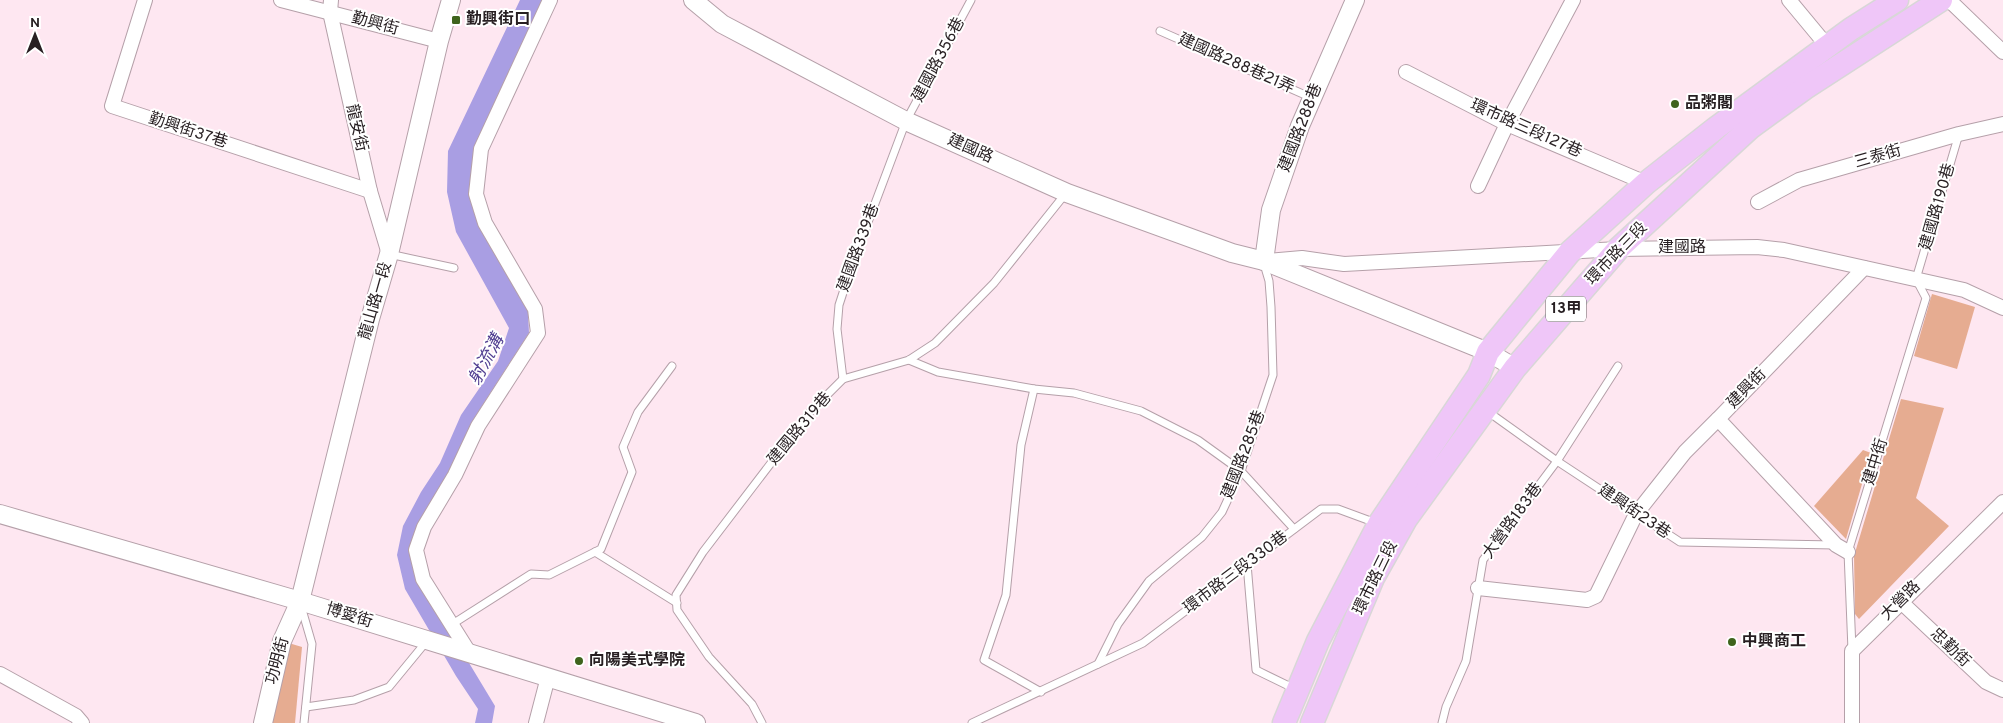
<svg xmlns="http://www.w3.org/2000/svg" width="2003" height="723" viewBox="0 0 2003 723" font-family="Overpass,'Noto Sans TC',sans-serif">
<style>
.green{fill:#e6ac91}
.water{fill:#a99ee3}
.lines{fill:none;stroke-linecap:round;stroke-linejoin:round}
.service-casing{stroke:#b5a0a9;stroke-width:9}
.minor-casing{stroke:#b5a0a9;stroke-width:16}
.tertiary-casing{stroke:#b5a0a9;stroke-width:20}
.primary-casing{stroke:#d8d7d7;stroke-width:25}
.service{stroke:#fff;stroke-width:7}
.minor{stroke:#fff;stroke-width:14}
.tertiary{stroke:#fff;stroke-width:18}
.primary{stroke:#efc6f8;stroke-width:22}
.poi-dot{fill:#3f641d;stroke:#fff;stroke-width:2}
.labels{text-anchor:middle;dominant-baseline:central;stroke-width:4;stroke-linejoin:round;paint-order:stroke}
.shield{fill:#fff;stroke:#686264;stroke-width:1}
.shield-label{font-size:15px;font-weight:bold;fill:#271f22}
.poi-label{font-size:16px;font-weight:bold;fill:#271f22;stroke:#fff;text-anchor:start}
.street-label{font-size:16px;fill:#271f22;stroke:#fff}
.water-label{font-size:18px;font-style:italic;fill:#534092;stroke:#fff}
</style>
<rect width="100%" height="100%" fill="#fee7f1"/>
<g class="green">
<polygon points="1932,294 1975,307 1957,369 1914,356"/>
<polygon points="1901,399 1944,408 1916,498 1949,526 1859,619 1855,614 1854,556"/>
<polygon points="1863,450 1871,453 1846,539 1814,506"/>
<polygon points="282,641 302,647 295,723 263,723"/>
</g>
<polygon class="water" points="520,0 543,0 477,146 471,169 474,211 516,282 528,312 529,333 473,420 449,475 419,524 422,585 495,706 492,723 475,723 478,709 456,676 405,589 397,555 403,526 421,492 440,463 461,415 498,361 509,328 456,232 447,192 448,151"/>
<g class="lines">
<defs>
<g id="service">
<polyline points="1160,31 1312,98"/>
<polyline points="389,254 454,268"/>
<polyline points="909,360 938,372 1034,389 1074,393 1141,411 1198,440 1241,471 1294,529"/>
<polyline points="843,379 837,329 839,305 853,262 906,121 971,0"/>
<polyline points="1034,389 1021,445 1006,595 984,660 1041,692"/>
<polyline points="1487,411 1557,461 1680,542 1836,545"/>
<polyline points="595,552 677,603"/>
<polyline points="1247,564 1256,670 1295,689"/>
<polyline points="301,606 312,644 304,723"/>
<polyline points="451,625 531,574 549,575 601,549 632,472 623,447 638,412 672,366"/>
<polyline points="1852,650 1848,552 1926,298 1916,279 1959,134"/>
<polyline points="1098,664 1118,624 1149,581 1202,537 1222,512 1241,471 1273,375 1271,307 1269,281 1264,264"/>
<polyline points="306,707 354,700 389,687 426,642"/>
<polyline points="762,723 752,704 709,657 677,610 676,595 703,552 810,412 843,379 909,360 935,343 994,283 1066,193"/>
<polyline points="972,723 1143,643 1321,509 1338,509 1376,523"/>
<polyline points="1442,723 1446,707 1466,661 1483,560 1557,461 1618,366"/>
</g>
<g id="minor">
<polyline points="145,0 112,106 370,191"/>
<polyline points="281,0 439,41"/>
<polyline points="331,0 330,12 370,191 389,254"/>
<polyline points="1789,0 1828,47"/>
<polyline points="1949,0 2003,52"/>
<polyline points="1406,72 1507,124 1646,183"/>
<polyline points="1478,186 1507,124 1573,0"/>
<polyline points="1758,202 1799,180 1959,134 2003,124"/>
<polyline points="1266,261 1302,258 1344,264 1618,249 1757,247 1784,250 1964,290 2003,308"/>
<polyline points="1848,552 1836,545 1718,419 1864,268"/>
<polyline points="1478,588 1587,600 1596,596 1636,514 1685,452 1718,419"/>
<polyline points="1900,601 1986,682 2003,690"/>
<polyline points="470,654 423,579 416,550 424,527 455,475 478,426 538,333 535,309 485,223 476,194 481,149 550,0"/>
<polyline points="0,674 76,716 82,723"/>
<polyline points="536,723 548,677"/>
<polyline points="1852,723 1852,651 2003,502"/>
</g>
<g id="tertiary">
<polyline points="693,0 722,24 906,121 1067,193 1232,253 1264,261 1488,352 1515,368"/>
<polyline points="1264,261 1271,210 1300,126 1355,0"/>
<polyline points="0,514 300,601 696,723"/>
<polyline points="263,723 282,641 300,601 370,319 389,254 439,41 451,0"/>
</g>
<g id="primary">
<polyline points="1284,723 1318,641 1379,524 1479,375 1488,352 1569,253 1646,183 1716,128 1851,29 1897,0"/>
<polyline points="1312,723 1373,578 1406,519 1515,368 1618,249 1751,127 1805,88 1941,0"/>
</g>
</defs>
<use href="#service" class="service-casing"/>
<use href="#minor" class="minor-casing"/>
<use href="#tertiary" class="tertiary-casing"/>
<use href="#primary" class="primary-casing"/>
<use href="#service" class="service"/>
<use href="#minor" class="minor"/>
<use href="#tertiary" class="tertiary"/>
<use href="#primary" class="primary"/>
</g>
<g class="poi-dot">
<rect x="451" y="15" width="10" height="10" rx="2.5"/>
<circle cx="1675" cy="104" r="5"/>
<circle cx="1732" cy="642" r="5"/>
<circle cx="579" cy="661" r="5"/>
</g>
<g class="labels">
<rect class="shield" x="1546" y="296.5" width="40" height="25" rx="4"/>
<g class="shield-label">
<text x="1566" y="309">13甲</text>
</g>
<g class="poi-label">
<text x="466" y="20">勤興街口</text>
<text x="1685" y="104">品粥閣</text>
<text x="1742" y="642">中興商工</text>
<text x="589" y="661">向陽美式學院</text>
</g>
<g class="street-label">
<text transform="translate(375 24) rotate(15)">勤興街</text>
<text transform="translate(939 60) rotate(-62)">建國路356巷</text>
<text transform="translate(1236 64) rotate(24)">建國路288巷21弄</text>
<text transform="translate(356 128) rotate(77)">龍安街</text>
<text transform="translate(1301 128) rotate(-69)">建國路288巷</text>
<text transform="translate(1526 129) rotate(24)">環市路三段127巷</text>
<text transform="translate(188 131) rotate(18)">勤興街37巷</text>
<text transform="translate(970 149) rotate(24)">建國路</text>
<text transform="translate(1878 157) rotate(-16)">三泰街</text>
<text transform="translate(1938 207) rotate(-74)">建國路190巷</text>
<text transform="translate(859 248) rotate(-70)">建國路339巷</text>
<text x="1682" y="248">建國路</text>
<text transform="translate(1617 254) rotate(-46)">環市路三段</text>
<text transform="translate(376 301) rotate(-74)">龍山路一段</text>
<text transform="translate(1747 389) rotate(-46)">建興街</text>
<text transform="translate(800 429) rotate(-50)">建國路319巷</text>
<text transform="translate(1244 455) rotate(-69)">建國路285巷</text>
<text transform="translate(1876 462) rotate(-73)">建中街</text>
<text transform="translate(1634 512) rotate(34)">建興街23巷</text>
<text transform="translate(1513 521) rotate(-54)">大營路183巷</text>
<text transform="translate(1236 573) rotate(-37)">環市路三段330巷</text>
<text transform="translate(1376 578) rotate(-64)">環市路三段</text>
<text transform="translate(1901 601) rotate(-45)">大營路</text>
<text transform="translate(349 616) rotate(17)">博愛街</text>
<text transform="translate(1950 648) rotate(43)">忠勤街</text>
<text transform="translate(278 661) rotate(-75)">功明街</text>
</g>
<g class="water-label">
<text transform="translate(487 360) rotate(-62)">射流溝</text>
</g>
</g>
<g transform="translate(35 35)" stroke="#ffffff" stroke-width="4" paint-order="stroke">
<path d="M0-4L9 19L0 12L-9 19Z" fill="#271f22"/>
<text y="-8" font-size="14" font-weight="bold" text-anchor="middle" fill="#271f22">N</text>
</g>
</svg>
